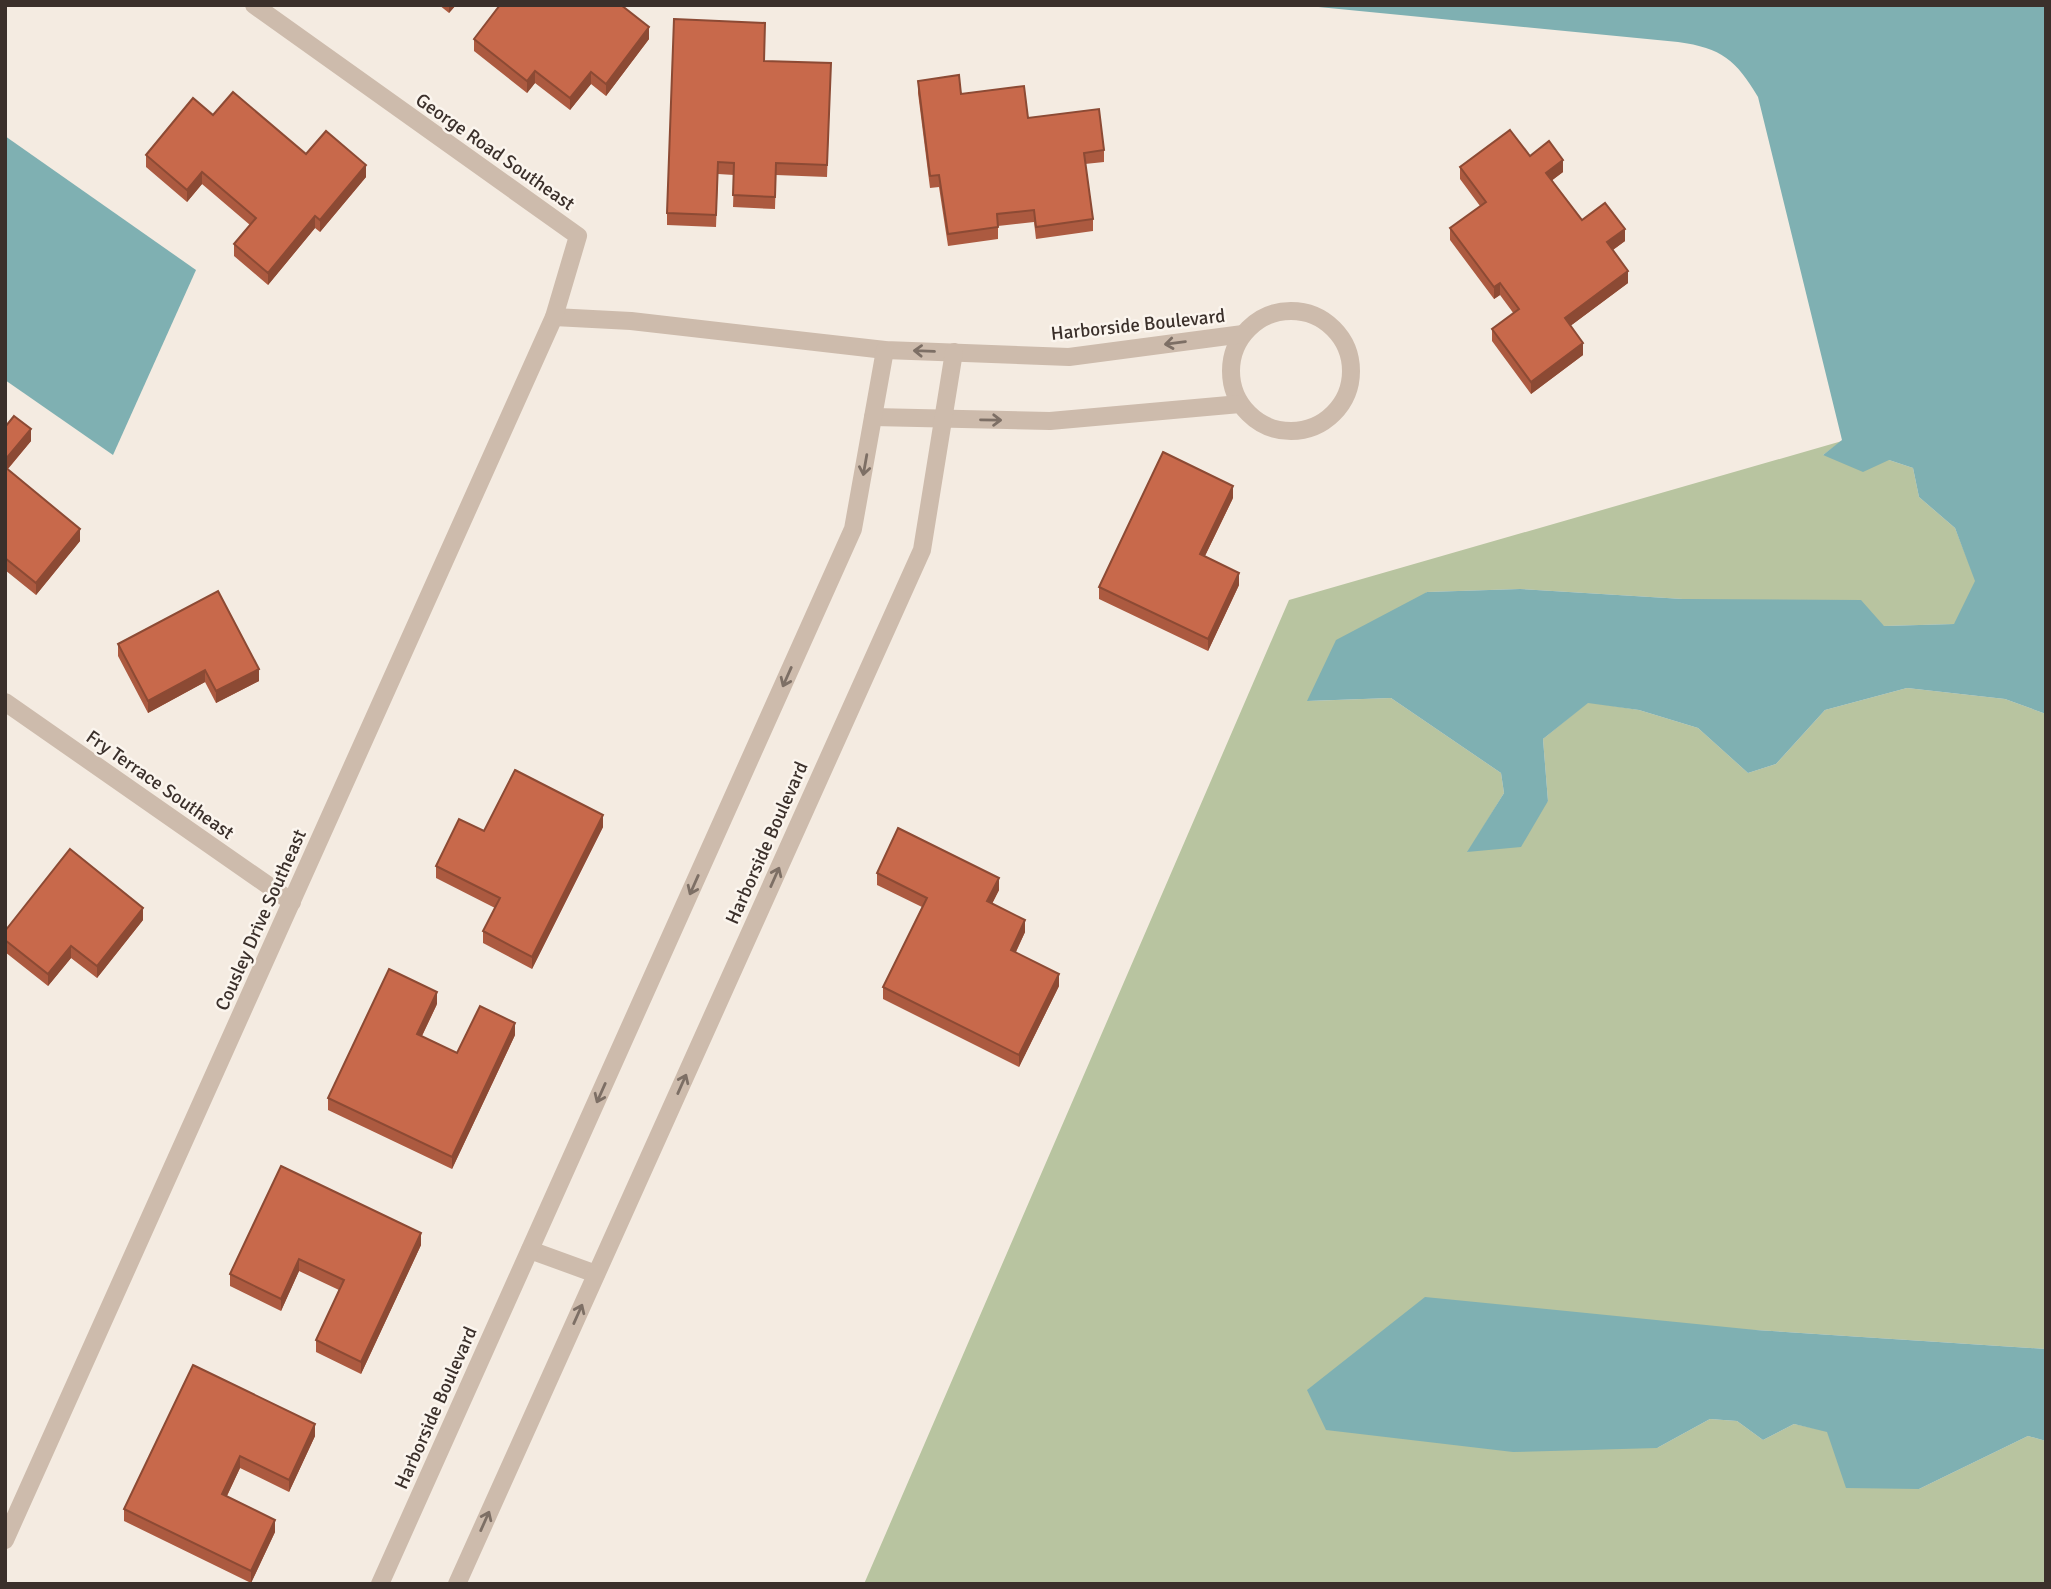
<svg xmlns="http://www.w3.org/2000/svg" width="2051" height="1589" viewBox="0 0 2051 1589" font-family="Signika,sans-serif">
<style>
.green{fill:#b8c4a0}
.water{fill:#7fb0b2}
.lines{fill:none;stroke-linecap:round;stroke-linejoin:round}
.street{stroke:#cdbbac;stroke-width:18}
.wall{fill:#ac5a40}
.shaded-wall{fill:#8c4a34}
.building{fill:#c8694b;stroke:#8c4a34;stroke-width:2}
.oneway{stroke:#7d6f65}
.labels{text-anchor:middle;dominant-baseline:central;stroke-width:5;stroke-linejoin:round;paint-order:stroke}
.street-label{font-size:19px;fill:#3b302b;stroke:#fbf5ee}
</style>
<rect width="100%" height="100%" fill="#f4ebe1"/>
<polygon class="green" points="1842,441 1823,455 1889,460 1913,468 1919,497 1955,528 1976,581 1955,624 1884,626 1683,599 1520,589 1427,592 1308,701 1391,698 1501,773 1504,793 1468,852 1548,801 1543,739 1588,702 1639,710 1698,728 1748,773 1776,764 1825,710 1907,688 2005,699 2046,714 2046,1349 1756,1330 1657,1448 1710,1419 1737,1421 1763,1440 1794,1424 1827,1431 1919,1489 2028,1436 2046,1441 2046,1584 864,1584 1289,600"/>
<g class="water">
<path d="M1298 5H2046V714L2005 699 1907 688 1825 710 1776 764 1748 773 1698 728 1639 710 1588 703 1543 739 1548 801 1521 847 1467 852 1504 793 1501 773 1391 698 1307 701 1336 640 1427 592 1520 589 1683 599 1861 600 1884 626 1954 624 1975 581 1955 528 1919 497 1913 468 1889 460 1863 472 1823 455 1842 440 1758 97C1736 60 1722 48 1678 42Z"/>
<polygon points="5,136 196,270 113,455 5,380"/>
<polygon points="1425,1297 1756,1330 2046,1349 2046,1441 2028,1436 1919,1489 1846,1488 1827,1432 1794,1424 1763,1440 1737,1421 1710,1419 1657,1448 1513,1452 1326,1430 1307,1390"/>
</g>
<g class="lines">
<g class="street">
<circle cx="1291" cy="371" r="60"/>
<polyline points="554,317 631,321 885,350 1069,357 1243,334"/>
<polyline points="873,417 1050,421 1240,404"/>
<polyline points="5,702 292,902"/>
<polyline points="530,1250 596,1274"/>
<polyline points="5,1540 554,317 578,236 254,5"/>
<polyline points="380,1584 853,529 885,350"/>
<polyline points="457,1584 922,550 954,352"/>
</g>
</g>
<g class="wall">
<polygon points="439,5 456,5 449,13"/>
<polygon points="474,39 649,39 606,96 591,84 570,110 535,83 527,93 474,51"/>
<polygon points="764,61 831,63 827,177 776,175 775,209 733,207 734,175 718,174 716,227 667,225 667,213"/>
<polygon points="918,81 961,94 1028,118 1104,150 1104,162 1085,164 1093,219 1093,231 1036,239 1034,222 998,226 998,239 948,246 939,187 930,188 918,93"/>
<polygon points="213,115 306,154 366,177 320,232 315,228 268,285 234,256 234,244 250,225 202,184 187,202 146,167 146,155"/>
<polygon points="1530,156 1563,172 1552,180 1582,220 1625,241 1613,250 1628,283 1570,326 1583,355 1531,394 1492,341 1492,329 1514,314 1500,295 1494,299 1450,240 1450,228 1480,206 1460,179 1460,167"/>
<polygon points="5,427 31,441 8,469 80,541 36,595 5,570"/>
<polygon points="1233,498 1205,556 1239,585 1208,651 1099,599 1099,587"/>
<polygon points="118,644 259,681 216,703 205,682 148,713 118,656"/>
<polygon points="603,827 532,969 483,943 483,931 495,908 436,878 436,866 484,831"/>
<polygon points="877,873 999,890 992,904 1025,932 1016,952 1059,986 1019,1067 883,999 883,987 922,907 877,885"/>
<polygon points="143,920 97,978 71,958 48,986 5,952 5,940"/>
<polygon points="437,1004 422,1036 457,1053 515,1035 452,1169 328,1110 328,1098"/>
<polygon points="281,1166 421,1245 361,1374 316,1352 316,1340 339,1290 299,1271 281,1311 230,1286 230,1274"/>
<polygon points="193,1365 315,1436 289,1492 240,1468 227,1496 275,1532 251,1583 124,1521 124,1509"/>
</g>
<g class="shaded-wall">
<polygon points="449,5 456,5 449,13"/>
<polygon points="649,27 649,39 606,96 606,84"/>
<polygon points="535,71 535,83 527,93 527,81"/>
<polygon points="591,72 591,84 570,110 570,98"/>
<polygon points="1563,160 1563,172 1546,185 1546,173"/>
<polygon points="366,165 366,177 320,232 320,220"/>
<polygon points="202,172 202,184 187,202 187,190"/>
<polygon points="315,216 315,228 268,285 268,273"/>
<polygon points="1625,229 1625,241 1607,254 1607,242"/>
<polygon points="1628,271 1628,283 1565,330 1565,318"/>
<polygon points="1500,283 1500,295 1494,299 1494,287"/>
<polygon points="1583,343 1583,355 1531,394 1531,382"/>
<polygon points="31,429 31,441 5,472 5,460"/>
<polygon points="1233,486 1233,498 1200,566 1200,554"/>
<polygon points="80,529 80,541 36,595 36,583"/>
<polygon points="1239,573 1239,585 1208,651 1208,639"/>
<polygon points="259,669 259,681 216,703 216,691"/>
<polygon points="205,670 205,682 148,713 148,701"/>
<polygon points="603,815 603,827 532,969 532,957"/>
<polygon points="999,878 999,890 987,913 987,901"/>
<polygon points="143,908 143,920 97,978 97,966"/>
<polygon points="1025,920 1025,932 1011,962 1011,950"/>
<polygon points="71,946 71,958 48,986 48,974"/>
<polygon points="1059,974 1059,986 1019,1067 1019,1055"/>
<polygon points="437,992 437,1004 417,1046 417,1034"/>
<polygon points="515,1023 515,1035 452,1169 452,1157"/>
<polygon points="421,1233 421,1245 361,1374 361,1362"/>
<polygon points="299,1259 299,1271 281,1311 281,1299"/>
<polygon points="315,1424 315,1436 289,1492 289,1480"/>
<polygon points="240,1456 240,1468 222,1506 222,1494"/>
<polygon points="275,1520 275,1532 251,1583 251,1571"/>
</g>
<g class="building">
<polygon points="500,5 621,5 649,27 606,84 591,72 570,98 535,71 527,81 474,39"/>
<polygon points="674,19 765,23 764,61 831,63 827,165 776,163 775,197 733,195 734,163 718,162 716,215 667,213"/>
<polygon points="959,75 961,94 1024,86 1028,118 1099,109 1104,150 1084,153 1093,219 1036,227 1034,210 997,214 998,227 948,234 939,175 930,176 918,81"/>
<polygon points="233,92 306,154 326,131 366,165 320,220 315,216 268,273 234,244 256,218 202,172 187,190 146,155 193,98 213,115"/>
<polygon points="1510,130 1530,156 1549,141 1563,160 1546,173 1582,220 1605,203 1625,229 1607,242 1628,271 1565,318 1583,343 1531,382 1492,329 1519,309 1500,283 1494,287 1450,228 1486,202 1460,167"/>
<polygon points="14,416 31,429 5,460 5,427"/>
<polygon points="1163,452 1233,486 1200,554 1239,573 1208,639 1099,587"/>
<polygon points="5,467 80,529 36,583 5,558"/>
<polygon points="218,591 259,669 216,691 205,670 148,701 118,644"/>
<polygon points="515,770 603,815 532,957 483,931 500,898 436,866 459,819 484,831"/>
<polygon points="898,828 999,878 987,901 1025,920 1011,950 1059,974 1019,1055 883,987 927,898 877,873"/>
<polygon points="70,849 143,908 97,966 71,946 48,974 5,940 5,931"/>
<polygon points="389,969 437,992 417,1034 457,1053 480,1006 515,1023 452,1157 328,1098"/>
<polygon points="281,1166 421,1233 361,1362 316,1340 344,1280 299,1259 281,1299 230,1274"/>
<polygon points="193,1365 315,1424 289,1480 240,1456 222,1494 275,1520 251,1571 124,1509"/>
</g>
<defs><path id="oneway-shaft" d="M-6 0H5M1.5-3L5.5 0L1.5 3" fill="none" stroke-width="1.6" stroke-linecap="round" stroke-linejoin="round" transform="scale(1.75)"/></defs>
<g class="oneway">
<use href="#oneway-shaft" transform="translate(1175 343) rotate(173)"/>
<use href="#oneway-shaft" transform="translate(924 351) rotate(-178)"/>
<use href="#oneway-shaft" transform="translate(991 420) rotate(1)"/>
<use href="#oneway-shaft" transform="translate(865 465) rotate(100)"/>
<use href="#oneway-shaft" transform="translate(787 677) rotate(114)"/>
<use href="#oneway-shaft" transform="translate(775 877) rotate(-66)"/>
<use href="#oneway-shaft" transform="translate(694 885) rotate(114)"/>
<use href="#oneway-shaft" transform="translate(682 1084) rotate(-66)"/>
<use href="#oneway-shaft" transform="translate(601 1093) rotate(114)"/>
<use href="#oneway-shaft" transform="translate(578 1314) rotate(-66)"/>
<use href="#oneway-shaft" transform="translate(485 1521) rotate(-66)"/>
</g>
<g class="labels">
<g class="street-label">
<text transform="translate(495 152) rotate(35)">George Road Southeast</text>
<text transform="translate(1138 325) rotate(-6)">Harborside Boulevard</text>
<text transform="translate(160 785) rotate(35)">Fry Terrace Southeast</text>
<text transform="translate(767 843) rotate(-66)">Harborside Boulevard</text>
<text transform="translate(261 920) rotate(-66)">Cousley Drive Southeast</text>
<text transform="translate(436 1408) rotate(-66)">Harborside Boulevard</text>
</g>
</g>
<rect width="2051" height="1589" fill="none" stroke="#3b302b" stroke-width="14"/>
</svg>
